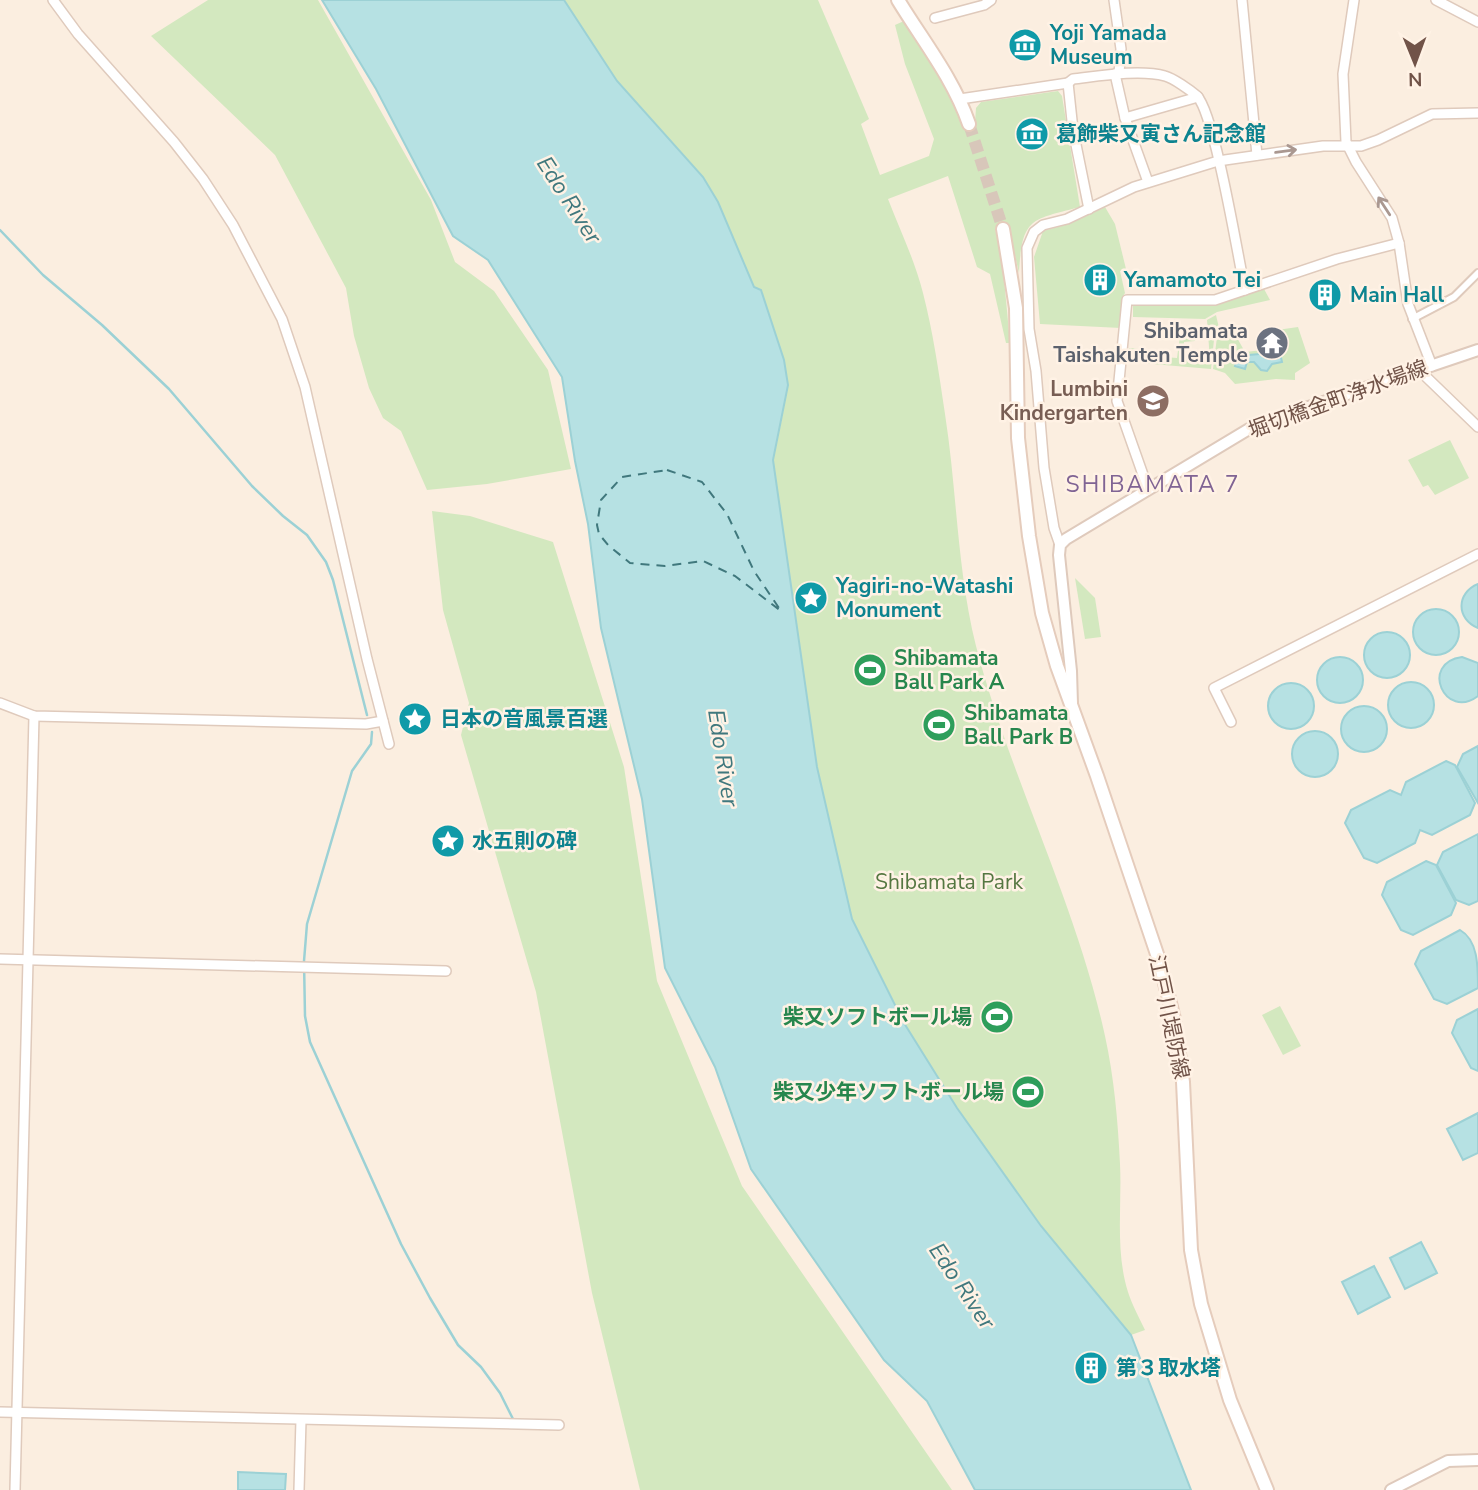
<svg xmlns="http://www.w3.org/2000/svg" width="1478" height="1490" viewBox="0 0 1478 1490" font-family="'Nunito Sans','Noto Sans JP',sans-serif">
<style>
.green{fill:#d3e8bf}
.water{fill:#b6e1e3;stroke:#9cd1d5;stroke-width:2}
.lines{fill:none;stroke-linecap:round;stroke-linejoin:round}
.stream{stroke:#9cd1d5;stroke-width:2.5}
.ferry{stroke:#40787d;stroke-width:2;stroke-dasharray:9 7;stroke-linecap:butt}
.secondary-tunnel{stroke:#d8c7ba;stroke-width:12;stroke-dasharray:12 6;stroke-linecap:butt}
.pedestrian-casing{stroke:#dfcabc;stroke-width:10}
.minor-casing{stroke:#dfcabc;stroke-width:12}
.tertiary-casing{stroke:#dfcabc;stroke-width:14}
.secondary-casing{stroke:#e5ccbc;stroke-width:16}
.pedestrian{stroke:#fff;stroke-width:6}
.minor{stroke:#fff;stroke-width:9}
.tertiary{stroke:#fff;stroke-width:10}
.secondary{stroke:#fff;stroke-width:12}
.oneway{stroke:#aa9891}
.labels{text-anchor:middle;dominant-baseline:central;stroke-width:5;stroke-linejoin:round;paint-order:stroke}
.culture-label{font-size:21px;font-weight:bold;fill:#0d838f;stroke:#fff2e5;text-anchor:start}
.worship-label{font-size:21px;font-weight:bold;fill:#5b616d;stroke:#fff2e5;text-anchor:end}
.education-label{font-size:21px;font-weight:bold;fill:#785e54;stroke:#fff2e5;text-anchor:end}
.street-label{font-size:21px;fill:#715348;stroke:#fff2e5}
.leisure-label{font-size:21px;font-weight:bold;fill:#27864d;stroke:#fff2e5;text-anchor:start}
.park-label{font-size:21px;fill:#557741;stroke:#fff2e5}
.water-label{font-size:23px;font-style:italic;fill:#40787d;stroke:#fff2e5}
.neighbourhood-label{font-size:23px;letter-spacing:2px;fill:#806494;stroke:#fff2e5}
</style>
<rect width="100%" height="100%" fill="#fbeee0"/>
<g class="green">
<polygon points="208,0 318,0 431,200 455,262 494,291 548,370 571,469 487,484 427,490 401,431 383,418 369,388 354,336 346,288 275,155 151,36"/>
<path d="M564 0H818L869 119 861 124 880 175 929 156 934 139 905 64 895 25 904 21 942 79 964 126 975 122 976 108 981 102 1058 91 1062 96 1080 207C1031 220 1022 217 1019 273L1008 225 995 228 1003 268 1010 343H1006L990 274 977 267 948 176 888 199C900 230 915 261 923 293 933 332 939 373 945 414 957 491 957 570 976 646 1010 778 1076 902 1105 1036 1114 1077 1118 1121 1120 1164 1122 1206 1115 1251 1128 1292 1132 1305 1139 1317 1145 1330L1131 1335 1041 1226 957 1108 904 1023 852 919 817 767 773 460 788 385 784 360 761 290 754 287 718 202 703 177 617 81Z"/>
<polygon points="1105,207 1115,224 1126,269 1120,271 1125,293 1123,296 1121,328 1040,324 1034,257 1043,231 1069,224"/>
<polygon points="1264,289 1270,300 1217,312 1205,319 1133,317 1133,306 1217,305"/>
<polygon points="1216,315 1219,328 1215,330 1211,369 1129,362 1129,348 1140,349 1140,355 1177,358 1180,336 1196,336 1195,341 1184,342 1184,359 1210,360 1207,320"/>
<polygon points="1298,327 1310,363 1295,373 1295,380 1276,379 1235,384 1225,373 1213,369 1218,329 1226,330 1230,337 1236,336 1245,352 1273,349 1270,331"/>
<polygon points="1450,440 1469,478 1435,495 1428,485 1423,487 1408,460"/>
<polygon points="432,511 470,516 553,542 624,767 657,981 742,1186 952,1490 640,1490 592,1293 536,992 461,735 469,703 443,610"/>
<polygon points="1075,578 1095,598 1101,637 1085,639"/>
<polygon points="1280,1006 1301,1046 1283,1055 1262,1015"/>
</g>
<g class="water">
<polygon points="322,0 564,0 617,81 703,177 718,202 754,287 761,290 784,360 788,385 773,460 817,767 852,919 904,1023 957,1108 1041,1226 1131,1335 1191,1490 975,1490 927,1401 884,1360 751,1169 715,1067 665,968 642,799 601,628 588,524 575,461 562,377 488,260 453,236 376,89"/>
<path d="M1273 352 1280 353 1282 362 1272 364 1267 371 1261 370 1254 362H1247L1245 369 1235 366 1238 358C1249 352 1261 356 1273 352Z"/>
<path d="M1478 584V628C1456 619 1456 593 1478 584Z"/>
<circle cx="1436" cy="632" r="23"/>
<circle cx="1387" cy="655" r="23"/>
<path d="M1462 657 1478 663V696C1445 721 1419 663 1462 657Z"/>
<circle cx="1340" cy="680" r="23"/>
<circle cx="1411" cy="705" r="23"/>
<circle cx="1291" cy="706" r="23"/>
<circle cx="1364" cy="729" r="23"/>
<circle cx="1315" cy="754" r="23"/>
<polygon points="1478,746 1478,803 1457,767 1463,754"/>
<polygon points="1446,761 1455,765 1475,803 1470,815 1432,835 1420,830 1415,843 1377,863 1364,858 1345,823 1351,810 1390,790 1401,795 1406,782"/>
<polygon points="1478,834 1478,901 1469,905 1456,900 1437,865 1443,852"/>
<polygon points="1426,861 1436,865 1456,903 1451,915 1413,935 1401,930 1382,895 1387,882"/>
<path d="M1460 930C1478 940 1478 966 1478 988L1447 1004 1434 999 1415 964 1421 951Z"/>
<polygon points="1478,1009 1478,1071 1471,1068 1452,1033 1457,1020"/>
<polygon points="1478,1113 1478,1153 1463,1160 1447,1129"/>
<polygon points="1421,1242 1437,1273 1405,1289 1390,1258"/>
<polygon points="1374,1266 1390,1297 1358,1314 1342,1282"/>
<polygon points="238,1472 286,1474 285,1490 238,1490"/>
</g>
<g class="lines">
<g class="stream">
<polyline points="0,230 43,275 102,325 169,389 252,486 283,516 307,535 326,562 333,580 367,715"/>
<polyline points="372,732 371,744 352,771 307,924 304,961 305,1016 310,1042 401,1244 430,1298 458,1345 481,1367 500,1393 513,1419"/>
</g>
<polygon class="ferry" points="667,470 702,482 727,514 754,571 781,611 735,576 703,561 665,566 630,563 608,545 599,534 597,525 601,500 622,477"/>
<polyline class="secondary-tunnel" points="969,124 1003,229"/>
<defs>
<polyline id="pedestrian" points="1412,319 1454,297 1478,273"/>
<g id="minor">
<polyline points="53,0 78,34 174,142 203,179 233,225 282,319 305,387 367,659 389,744"/>
<polyline points="1114,0 1121,49 1119,73"/>
<polyline points="1242,0 1257,155"/>
<polyline points="1354,0 1343,74 1346,142 1356,162 1392,218 1399,243 1408,304 1432,366"/>
<polyline points="1436,0 1478,22"/>
<polyline points="935,18 984,5 991,0"/>
<polyline points="1115,74 1125,118 1148,182"/>
<path d="M1068 83 1073 79C1099 76 1140 69 1165 76 1173 78 1190 90 1197 96 1215 115 1238 257 1245 290"/>
<polyline points="960,99 1068,83 1073,130 1089,209"/>
<polyline points="1125,118 1198,97"/>
<polyline points="1419,370 1478,427"/>
<polyline points="1148,489 1117,401 1127,300 1215,300 1337,259 1399,243"/>
<polyline points="1060,545 1054,528 1044,468 1036,371 1029,329 1027,248 1034,232 1043,225 1067,219 1134,187 1218,161 1323,146 1361,146 1378,140 1432,114 1478,113"/>
<polyline points="0,703 34,716 366,724 383,721"/>
<polyline points="1231,722 1214,688 1478,554"/>
<polyline points="0,959 446,971"/>
<polyline points="0,1412 559,1425"/>
<polyline points="15,1490 34,716"/>
<polyline points="299,1490 301,1420"/>
</g>
<g id="tertiary">
<polyline points="1072,704 1071,671 1059,555 1060,545 1066,539 1249,429 1291,413 1478,350"/>
<polyline points="1391,1490 1448,1461 1478,1460"/>
</g>
<g id="secondary">
<path d="M898 0C923 41 953 78 969 124"/>
<polyline points="1003,229 1016,308 1018,438 1029,536 1042,613 1057,666 1097,776 1160,963 1174,1019 1183,1082 1191,1250 1201,1304 1230,1400 1267,1490"/>
</g>
</defs>
<use href="#pedestrian" class="pedestrian-casing"/>
<use href="#minor" class="minor-casing"/>
<use href="#tertiary" class="tertiary-casing"/>
<use href="#secondary" class="secondary-casing"/>
<use href="#pedestrian" class="pedestrian"/>
<use href="#minor" class="minor"/>
<use href="#tertiary" class="tertiary"/>
<use href="#secondary" class="secondary"/>
</g>
<defs><path id="oneway-shaft" d="M-6 0H5M1.5-3L5.5 0L1.5 3" fill="none" stroke-width="1.6" stroke-linecap="round" stroke-linejoin="round" transform="scale(1.75)"/></defs>
<g class="oneway">
<use href="#oneway-shaft" transform="translate(1286 151) rotate(-8)"/>
<use href="#oneway-shaft" transform="translate(1384 206) rotate(-123)"/>
</g>
<defs>
<symbol id="museum-disc" viewBox="-11 -11 22 22"><circle r="9.5" fill="#0f9aa8" stroke="#fff2e5"/><path d="M0-6L6-3V-2H-6V-3ZM-5-1h2V3h-2ZM-1-1h2V3h-2ZM3-1h2V3H3ZM-6 4H6V6H-6Z" fill="#fff"/></symbol>
<symbol id="building-disc" viewBox="-11 -11 22 22"><circle r="9.5" fill="#0f9aa8" stroke="#fff2e5"/><path d="M-4-6H4V6H1V3H-1V6H-4ZM-2.5-4.3h1.7v1.8h-1.7ZM.8-4.3h1.7v1.8H.8ZM-2.5-1h1.7V.8h-1.7ZM.8-1h1.7V.8H.8Z" fill="#fff"/></symbol>
<symbol id="temple-disc" viewBox="-11 -11 22 22"><circle r="9.5" fill="#6b7280" stroke="#fff2e5"/><path d="M0-6L5-2H3V0L6.5 2.5H4V6H1.5V3h-3V6H-4V2.5H-6.5L-3 0V-2H-5Z" fill="#fff"/></symbol>
<symbol id="school-disc" viewBox="-11 -11 22 22"><circle r="9.5" fill="#8d6e63" stroke="#fff2e5"/><path d="M0-5L7-2L0 1L-7-2ZM-4 1L0 2.5L4 1V4Q0 6-4 4Z" fill="#fff"/></symbol>
<symbol id="sight-disc" viewBox="-11 -11 22 22"><circle r="9.5" fill="#0f9aa8" stroke="#fff2e5"/><path d="M0-6L1.8-2.2L6-1.7L2.9 1.2L3.7 5.4L0 3.3L-3.7 5.4L-2.9 1.2L-6-1.7L-1.8-2.2Z" fill="#fff"/></symbol>
<symbol id="stadium-disc" viewBox="-11 -11 22 22"><circle r="9.5" fill="#2e9e5b" stroke="#fff2e5"/><path d="M0-5a6.5 5 0 1 0 0 10a6.5 5 0 1 0 0-10ZM-3.5-1.8h7v3.6h-7Z" fill="#fff"/></symbol>
</defs>
<g fill-rule="evenodd">
<use href="#museum-disc" x="1006" y="26" width="38" height="38"/>
<use href="#museum-disc" x="1013" y="115" width="38" height="38"/>
<use href="#building-disc" x="1081" y="261" width="38" height="38"/>
<use href="#building-disc" x="1306" y="276" width="38" height="38"/>
<use href="#temple-disc" x="1253" y="324" width="38" height="38"/>
<use href="#school-disc" x="1134" y="382" width="38" height="38"/>
<use href="#sight-disc" x="792" y="579" width="38" height="38"/>
<use href="#stadium-disc" x="851" y="651" width="38" height="38"/>
<use href="#sight-disc" x="396" y="700" width="38" height="38"/>
<use href="#stadium-disc" x="920" y="706" width="38" height="38"/>
<use href="#sight-disc" x="429" y="822" width="38" height="38"/>
<use href="#stadium-disc" x="978" y="998" width="38" height="38"/>
<use href="#stadium-disc" x="1009" y="1073" width="38" height="38"/>
<use href="#building-disc" x="1072" y="1349" width="38" height="38"/>
</g>
<g class="labels">
<g class="culture-label">
<text x="1050" y="33">Yoji Yamada<tspan x="1050" dy="24">Museum</tspan></text>
<text x="1056" y="134">葛飾柴又寅さん記念館</text>
<text x="1124" y="280">Yamamoto Tei</text>
<text x="1350" y="295">Main Hall</text>
<text x="836" y="586">Yagiri-no-Watashi<tspan x="836" dy="24">Monument</tspan></text>
<text x="440" y="719">日本の音風景百選</text>
<text x="472" y="841">水五則の碑</text>
<text x="1116" y="1368">第３取水塔</text>
</g>
<g class="worship-label">
<text x="1248" y="331">Shibamata<tspan x="1248" dy="24">Taishakuten Temple</tspan></text>
</g>
<g class="education-label">
<text x="1128" y="389">Lumbini<tspan x="1128" dy="24">Kindergarten</tspan></text>
</g>
<g class="street-label">
<text transform="translate(1338 399) rotate(-20)">堀切橋金町浄水場線</text>
<text transform="translate(1169 1017) rotate(78)">江戸川堤防線</text>
</g>
<g class="leisure-label">
<text x="894" y="658">Shibamata<tspan x="894" dy="24">Ball Park A</tspan></text>
<text x="964" y="713">Shibamata<tspan x="964" dy="24">Ball Park B</tspan></text>
<text x="972" y="1017" text-anchor="end">柴又ソフトボール場</text>
<text x="1004" y="1092" text-anchor="end">柴又少年ソフトボール場</text>
</g>
<g class="park-label">
<text x="949" y="882">Shibamata Park</text>
</g>
<g class="water-label">
<text transform="translate(569 200) rotate(57)">Edo River</text>
<text transform="translate(723 758) rotate(81)">Edo River</text>
<text transform="translate(962 1286) rotate(56)">Edo River</text>
</g>
<g class="neighbourhood-label">
<text x="1153" y="484">SHIBAMATA 7</text>
</g>
</g>
<g transform="translate(1415 63) rotate(179)" stroke="#fff2e5" stroke-width="5" paint-order="stroke">
<path d="M0-5L12 26L0 18L-12 26Z" fill="#715348"/>
<text y="-10" font-size="19" font-weight="bold" text-anchor="middle" fill="#715348">N</text>
</g>
</svg>
